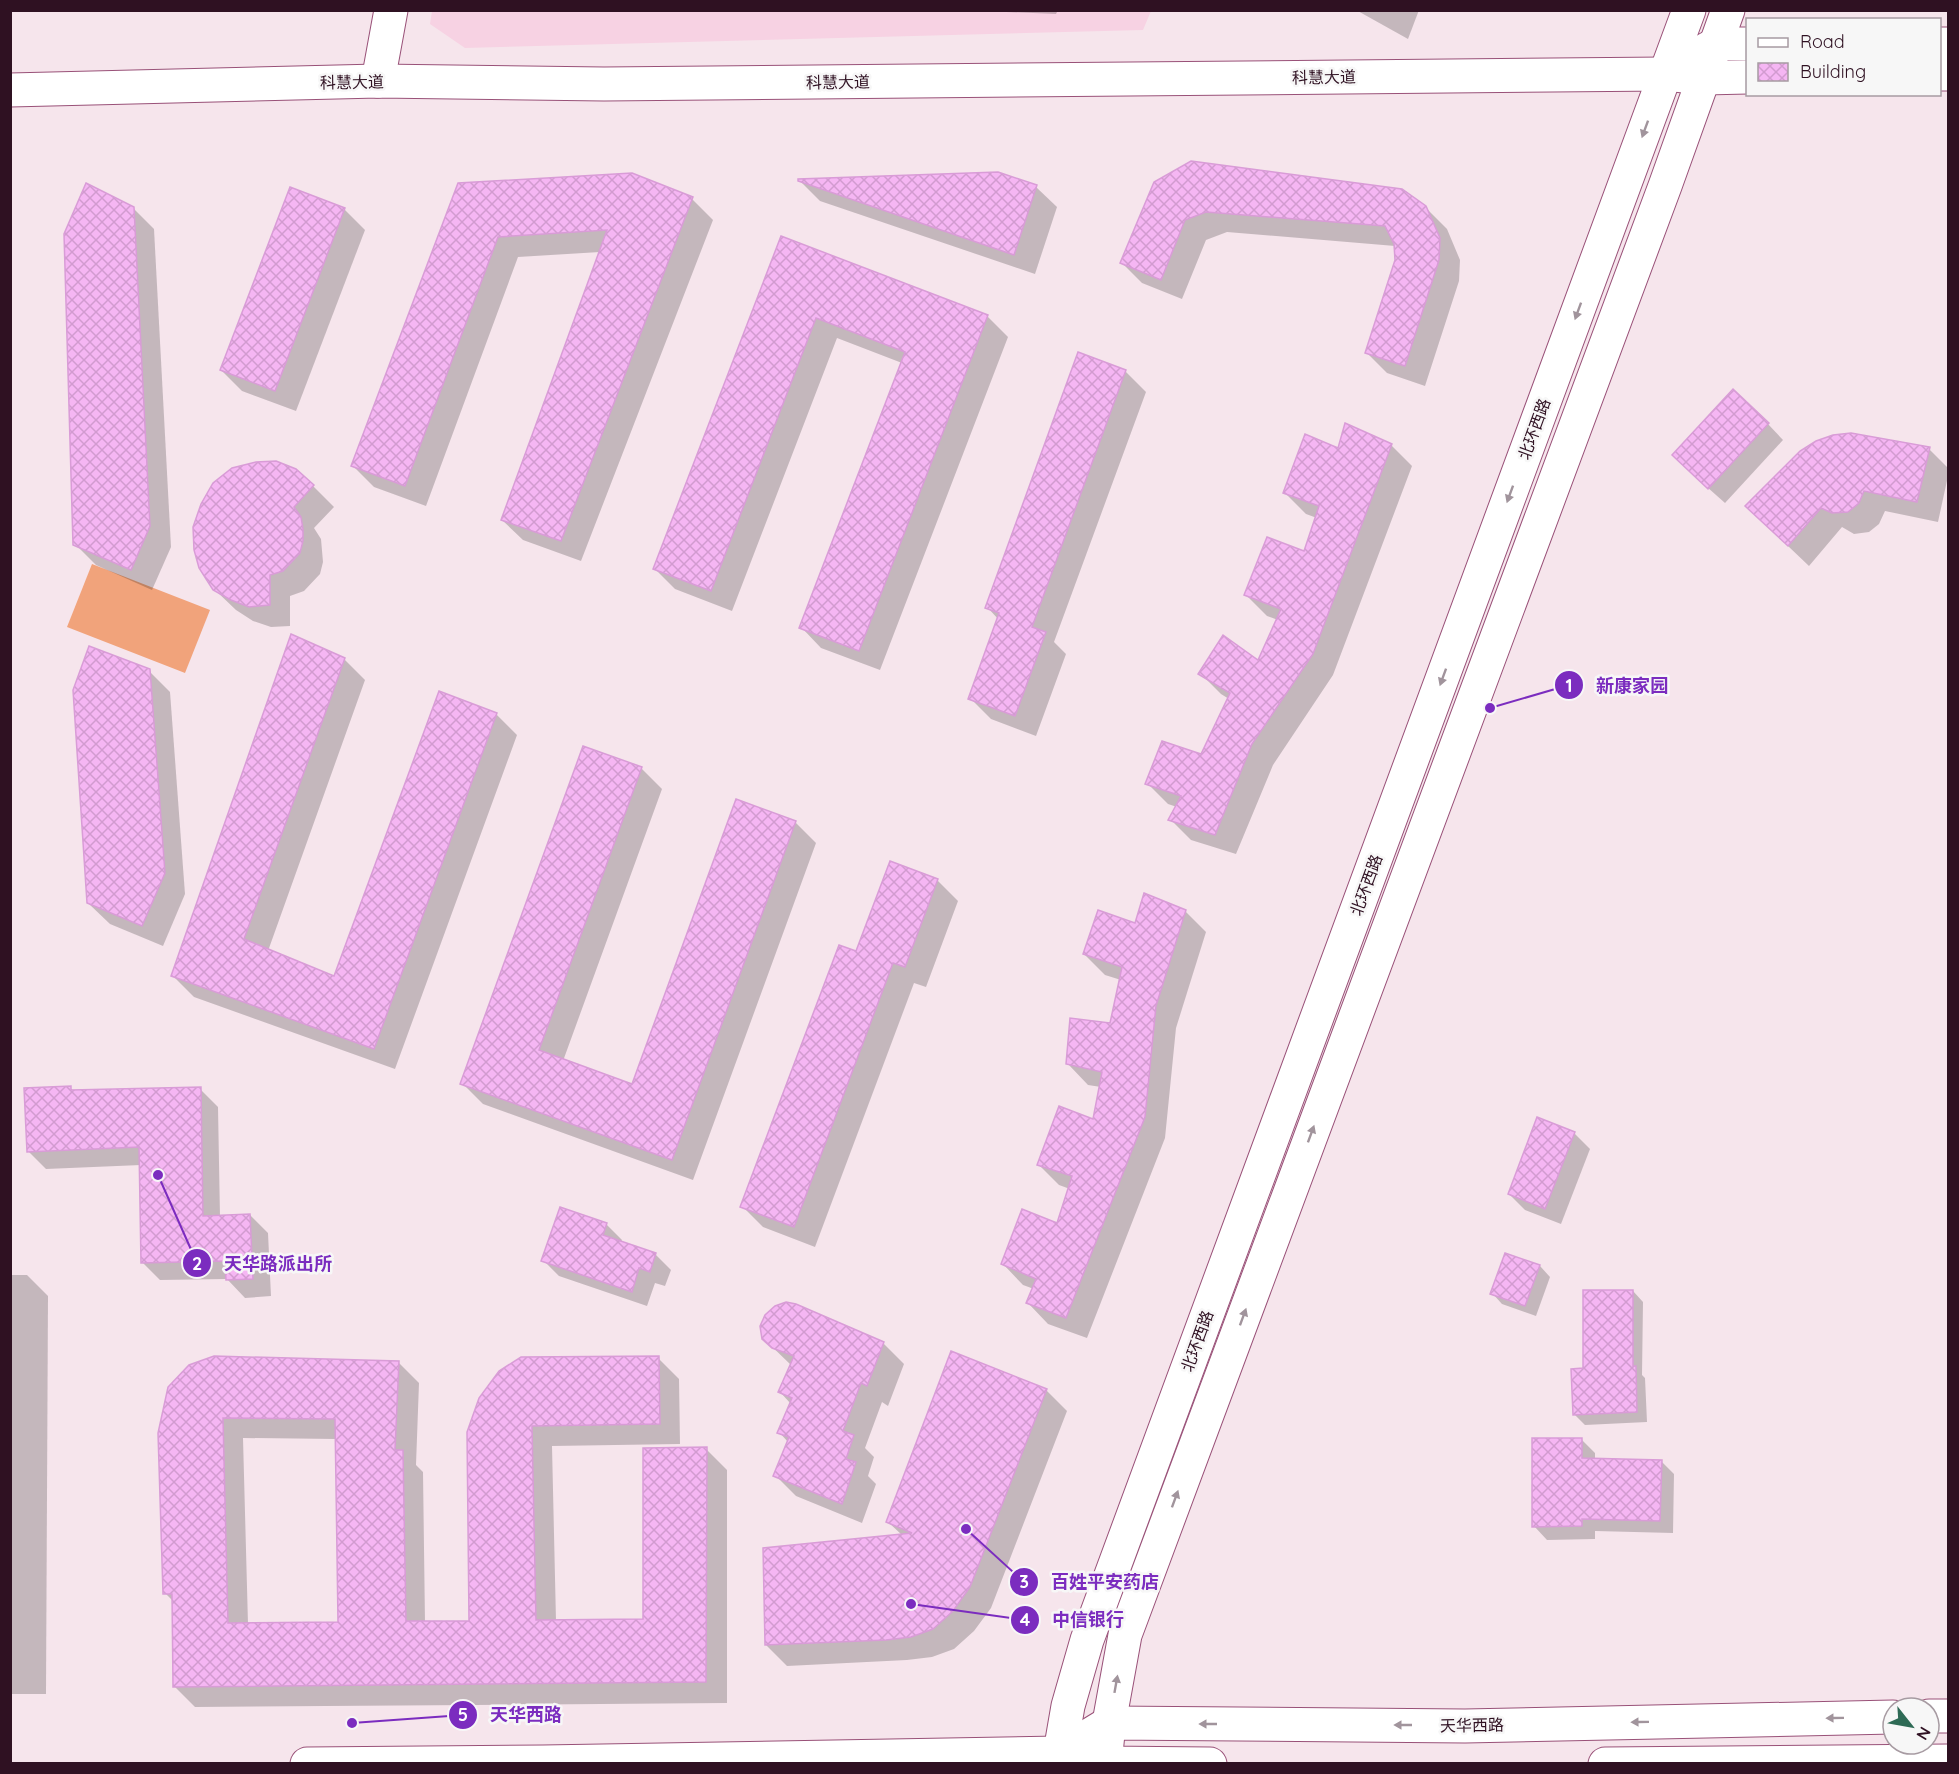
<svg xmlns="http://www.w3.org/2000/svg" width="1959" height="1774" viewBox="0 0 1959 1774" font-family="Quicksand,'Noto Sans SC',sans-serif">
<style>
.built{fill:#f7d2e3}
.pitch{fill:#f1a37b}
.shadow{fill:#0003;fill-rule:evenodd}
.building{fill:url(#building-cross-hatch);stroke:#d99cd7;stroke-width:1.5;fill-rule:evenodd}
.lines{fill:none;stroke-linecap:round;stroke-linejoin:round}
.minor-casing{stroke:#995178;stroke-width:35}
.minor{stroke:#fff;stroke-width:33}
.oneway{fill:#a1949c}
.labels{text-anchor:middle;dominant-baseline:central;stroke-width:5;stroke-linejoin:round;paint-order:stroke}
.street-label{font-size:16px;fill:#2f1122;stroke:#f7f7f7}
.leader{fill:none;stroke:#7b2cbf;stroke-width:2}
.callout-dot{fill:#7b2cbf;stroke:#f7f7f7;stroke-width:2}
.mark-label{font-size:18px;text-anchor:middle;font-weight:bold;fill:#fff}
.callout-label{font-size:18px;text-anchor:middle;font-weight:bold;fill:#7b2cbf;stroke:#f7f7f7;stroke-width:5;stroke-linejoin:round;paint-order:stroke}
</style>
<defs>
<pattern id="building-cross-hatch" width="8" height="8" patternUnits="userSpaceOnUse" patternTransform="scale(1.5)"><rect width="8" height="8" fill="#f5b6f3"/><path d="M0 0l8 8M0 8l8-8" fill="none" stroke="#d29bd0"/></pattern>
</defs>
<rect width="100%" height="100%" fill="#f6e5ec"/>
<polygon class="built" points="432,11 432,10 1151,11 1143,30 465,48 430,24"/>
<polygon class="pitch" points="92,564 210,610 185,673 67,627"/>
<g class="shadow">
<polygon points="958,10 1058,10 1056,14"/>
<polygon points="1356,10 1419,10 1408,39"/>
<polygon points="799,180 1036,187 1057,207 1035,274 820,201"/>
<polygon points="1155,183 1425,207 1447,229 1460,260 1459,281 1425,386 1387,373 1366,352 1397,260 1395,246 1227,232 1206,240 1182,299 1142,283 1121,262"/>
<polygon points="459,185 692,199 713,220 581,561 523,540 502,520 600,252 518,257 426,506 374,487 353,466"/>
<polygon points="133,208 154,229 171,547 152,590 96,565 75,544"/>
<polygon points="344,209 365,230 296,411 242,391 221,370"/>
<polygon points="782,238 987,316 1008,337 880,670 821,648 801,627 902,363 837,338 732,611 675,589 654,568"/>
<polygon points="1125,371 1146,392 1054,642 1066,654 1036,736 991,719 970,698 999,620 987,607"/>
<polygon points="1768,424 1783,440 1725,503 1689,471"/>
<polygon points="1391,445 1412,466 1333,675 1273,765 1236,854 1191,840 1170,819 1177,807 1168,804 1147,783 1201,756 1229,699 1221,694 1200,673 1259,662 1278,620 1267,616 1246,595 1305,553 1317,518 1306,514 1285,493 1339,450"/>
<polygon points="1929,449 1948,468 1948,476 1938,522 1885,511 1879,524 1869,532 1854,534 1842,527 1809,566 1768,527"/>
<polygon points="313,486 334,507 314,528 321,539 323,562 320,574 304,591 290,596 290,626 271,627 253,621 236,610 214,589"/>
<polygon points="344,659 365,680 268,951 335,978 496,714 517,735 395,1069 194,997 173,976"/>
<polygon points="149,671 170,692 185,894 163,946 110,924 88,903"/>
<polygon points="641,768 662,789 563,1061 633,1086 795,822 816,843 693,1180 483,1104 462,1083"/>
<polygon points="937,880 958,901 926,987 914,983 815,1247 763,1227 742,1206 857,953"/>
<polygon points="1185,911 1206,932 1176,1028 1165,1138 1087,1338 1048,1324 1028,1303 1034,1289 1023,1285 1003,1264 1058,1225 1070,1189 1059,1185 1038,1164 1094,1121 1101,1087 1088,1085 1068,1064 1111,1024 1121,980 1105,975 1084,954 1136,925"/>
<polygon points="70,1088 74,1091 200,1089 218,1107 220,1217 250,1215 268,1233 271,1296 245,1298 227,1279 160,1280 142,1262 141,1165 46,1169 28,1151"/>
<polygon points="1574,1133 1590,1149 1561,1224 1525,1210 1509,1194"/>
<polygon points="606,1224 622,1240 621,1242 655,1254 671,1270 665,1286 655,1283 647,1306 559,1276 543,1260"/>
<polygon points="1506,1255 1540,1266 1550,1277 1536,1316 1502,1304 1492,1293"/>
<polygon points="10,1275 27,1275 48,1296 46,1694 10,1694"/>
<polygon points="1633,1291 1643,1302 1642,1375 1645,1378 1647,1422 1585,1425 1574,1414 1584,1370"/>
<polygon points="763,1338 883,1343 904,1364 888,1406 882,1402 865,1448 874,1457 868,1476 876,1484 862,1523 796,1496 775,1475 788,1442 779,1432 791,1404 780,1392 791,1365"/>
<path d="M658 1358 679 1379 680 1444 552 1446 556 1621H645L706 1449 727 1470V1703L195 1707 174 1686V1602L165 1593 159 1434 398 1362 419 1383 416 1465 423 1472 425 1622H470L480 1398ZM243 1438 336 1439 339 1623 248 1624Z"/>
<polygon points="1046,1390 1067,1411 991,1608 974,1631 954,1649 932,1657 907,1660 787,1666 766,1645 902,1535 888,1522"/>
<polygon points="1581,1439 1595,1453 1595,1459 1661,1461 1674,1474 1673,1533 1595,1531 1595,1539 1547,1540 1534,1526"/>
</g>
<g class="building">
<polygon points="1191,161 1402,189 1426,206 1440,238 1439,260 1405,366 1365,353 1395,260 1394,244 1385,226 1206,212 1185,220 1161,280 1120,263 1154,182"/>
<polygon points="998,172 1037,185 1014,255 798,181 798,179"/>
<polygon points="632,173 693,197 561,541 501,520 607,230 498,237 405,486 351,466 458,183"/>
<polygon points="86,183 134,207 150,526 131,570 73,545 64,234"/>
<polygon points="290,187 345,208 275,391 220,370"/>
<polygon points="781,236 988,315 859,651 799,628 905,352 816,318 711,591 653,569"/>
<polygon points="1078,352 1126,370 1032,627 1046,632 1015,716 968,699 999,613 985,608"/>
<polygon points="1733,389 1769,423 1708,489 1672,455"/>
<polygon points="1345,423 1392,444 1313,654 1252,744 1215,835 1168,820 1181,796 1145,784 1162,741 1201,754 1230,693 1198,674 1223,635 1258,660 1281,609 1244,595 1267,537 1304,551 1319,506 1283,493 1305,434 1338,448"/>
<polygon points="1851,433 1930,447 1917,502 1864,491 1859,503 1848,512 1832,513 1821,508 1788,546 1745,506 1800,451 1816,441 1833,435"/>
<polygon points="276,461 296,469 314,485 294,507 301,517 303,529 303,541 300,553 283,571 270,575 270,605 249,607 231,600 213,590 199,568 194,550 193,527 201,504 213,483 232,468 256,462"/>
<polygon points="291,634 345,658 244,939 334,976 439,691 497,713 374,1049 171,976"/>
<polygon points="89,646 150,669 165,873 142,926 87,903 73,690"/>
<polygon points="583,746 642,767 539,1050 632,1084 736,799 796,821 672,1160 460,1084"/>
<polygon points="890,861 938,879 905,967 893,963 794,1227 740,1207 839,945 856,951"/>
<polygon points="1144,893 1186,910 1156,1006 1145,1117 1066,1318 1026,1303 1036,1279 1001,1264 1022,1209 1057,1223 1072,1176 1037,1165 1059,1106 1093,1119 1102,1072 1066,1064 1070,1018 1110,1023 1122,967 1083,954 1098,910 1135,923"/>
<polygon points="71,1086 71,1090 201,1087 203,1216 250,1214 253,1279 226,1280 225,1261 141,1263 139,1147 27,1152 24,1088"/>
<polygon points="1537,1117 1575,1132 1545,1209 1508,1194"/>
<polygon points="560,1207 607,1223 603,1235 656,1253 650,1272 639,1268 632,1292 541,1261"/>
<polygon points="1505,1253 1540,1265 1525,1306 1490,1294"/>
<polygon points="1583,1290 1633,1290 1633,1366 1636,1366 1637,1412 1573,1415 1571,1369 1583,1368"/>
<polygon points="786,1302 796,1304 884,1342 867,1386 861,1383 843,1431 854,1435 846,1459 856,1462 842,1504 773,1476 789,1437 777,1433 792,1398 778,1392 794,1356 772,1348 762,1339 760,1326 765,1315 775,1306"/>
<polygon points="951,1351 1047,1389 970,1587 953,1611 933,1629 911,1637 886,1640 765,1645 763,1548 912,1533 886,1522"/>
<path d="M214 1356 399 1361 395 1450H403L406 1621H469L467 1432 479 1398 499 1371 521 1357 659 1356 660 1424 532 1426 536 1620 643 1619V1448L707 1447 706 1682 173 1687 172 1594H163L158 1433 168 1387 189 1365ZM223 1418 335 1419 338 1622 228 1623Z"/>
<polygon points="1532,1438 1582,1438 1582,1458 1662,1460 1660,1521 1582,1519 1582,1526 1532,1527"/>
</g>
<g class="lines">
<defs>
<g id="minor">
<polyline points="1940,44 1948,44"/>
<polyline points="1698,54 1716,44 1748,44"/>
<polyline points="1940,74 1948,74"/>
<polyline points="378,81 391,10"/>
<polyline points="10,90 378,81 604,84 1665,74 1704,78 1748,77"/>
<polyline points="1929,1716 1948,1716"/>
<polyline points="1091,1734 1109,1723 1465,1726 1893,1717"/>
<polyline points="307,1764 543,1762 1059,1753 1105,1763 1210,1764"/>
<polyline points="1058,1764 1068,1706 1087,1640 1689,10"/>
<polyline points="1105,1764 1109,1723 1125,1635 1665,186 1728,10"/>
<polyline points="1605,1764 1948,1761"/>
</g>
</defs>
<use href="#minor" class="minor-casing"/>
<use href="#minor" class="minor"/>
</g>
<defs><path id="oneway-solid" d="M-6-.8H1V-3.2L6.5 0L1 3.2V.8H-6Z" transform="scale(1.5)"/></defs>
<g class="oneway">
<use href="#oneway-solid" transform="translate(1645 129) rotate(110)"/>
<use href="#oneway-solid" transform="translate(1578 311) rotate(110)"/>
<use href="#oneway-solid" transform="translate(1510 494) rotate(110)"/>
<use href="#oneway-solid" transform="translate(1443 677) rotate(110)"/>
<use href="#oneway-solid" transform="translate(1311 1134) rotate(-70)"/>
<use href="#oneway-solid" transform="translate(1243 1317) rotate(-70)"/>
<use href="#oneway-solid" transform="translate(1175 1499) rotate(-70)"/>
<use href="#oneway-solid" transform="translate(1116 1684) rotate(-80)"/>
<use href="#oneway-solid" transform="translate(1835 1718) rotate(179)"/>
<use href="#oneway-solid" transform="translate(1640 1722) rotate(179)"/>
<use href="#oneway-solid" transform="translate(1208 1724) rotate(-180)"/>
<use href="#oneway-solid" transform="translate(1403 1725) rotate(-180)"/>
</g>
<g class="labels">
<g class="street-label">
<text transform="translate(1324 77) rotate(-1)">科慧大道</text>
<text transform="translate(352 82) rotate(-1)">科慧大道</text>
<text transform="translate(838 82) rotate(-1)">科慧大道</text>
<text transform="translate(1534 429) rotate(-70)">北环西路</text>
<text transform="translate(1366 885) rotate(-70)">北环西路</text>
<text transform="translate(1197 1341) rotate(-70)">北环西路</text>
<text transform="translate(1472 1725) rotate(-1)">天华西路</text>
</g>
</g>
<path class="leader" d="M1490 708L1569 685M158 1175L197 1263M966 1529L1024 1582M911 1604L1025 1620M352 1723L463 1715"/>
<g class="callout-dot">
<circle cx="1490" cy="708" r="6"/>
<circle cx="158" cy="1175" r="6"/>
<circle cx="966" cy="1529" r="6"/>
<circle cx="911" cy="1604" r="6"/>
<circle cx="352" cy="1723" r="6"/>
<circle cx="1569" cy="685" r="15"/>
<circle cx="197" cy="1263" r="15"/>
<circle cx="1024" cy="1582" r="15"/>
<circle cx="1025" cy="1620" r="15"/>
<circle cx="463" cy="1715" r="15"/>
</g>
<g class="mark-label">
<text x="1569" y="692">1</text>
<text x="197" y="1270">2</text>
<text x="1024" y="1588">3</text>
<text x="1025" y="1626">4</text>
<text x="463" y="1721">5</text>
</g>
<g class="callout-label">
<text x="1632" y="692">新康家园</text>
<text x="278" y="1270">天华路派出所</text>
<text x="1105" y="1588">百姓平安药店</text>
<text x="1088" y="1626">中信银行</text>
<text x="526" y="1721">天华西路</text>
</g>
<rect width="1959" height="1774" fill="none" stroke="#2f1122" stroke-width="24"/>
<rect x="1746" y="18" width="195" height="78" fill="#f7f7f7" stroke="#a79ba2" stroke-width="1.5"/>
<rect x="1758" y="38" width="30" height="9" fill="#ffffff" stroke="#a79ba2" stroke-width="1.5"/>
<text x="1800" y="48" font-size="18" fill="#2f1122">Road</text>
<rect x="1758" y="63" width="30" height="18" fill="url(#building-cross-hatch)" stroke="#a79ba2" stroke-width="1.5"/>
<text x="1800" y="78" font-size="18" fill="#2f1122">Building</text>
<g transform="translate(1911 1726) rotate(121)"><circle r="28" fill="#f7f7f7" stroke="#a79ba2" stroke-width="1.5"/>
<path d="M0-4.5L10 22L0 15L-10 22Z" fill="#2e6a55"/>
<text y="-9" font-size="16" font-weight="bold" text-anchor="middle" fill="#2f1122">N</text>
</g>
</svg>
